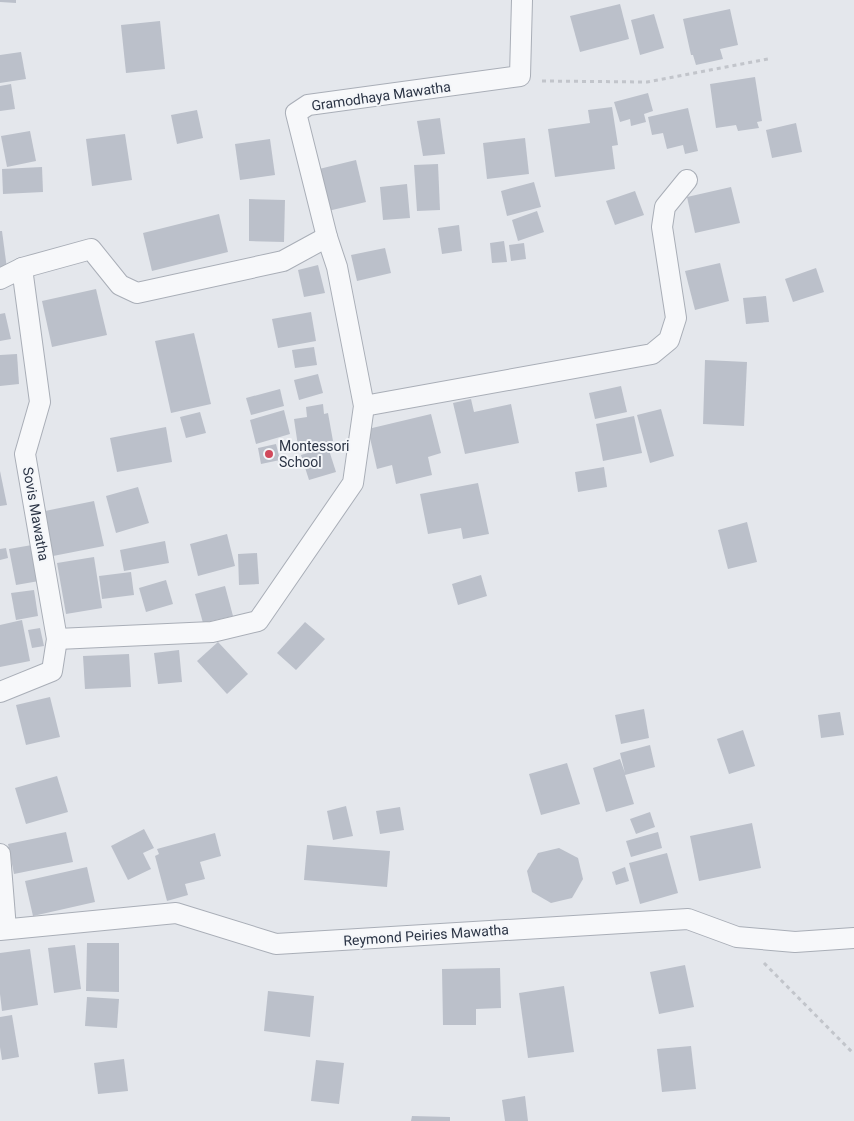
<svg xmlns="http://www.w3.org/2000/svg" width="854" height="1121" viewBox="0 0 854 1121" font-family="Roboto,sans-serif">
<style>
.building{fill:#bbc0ca}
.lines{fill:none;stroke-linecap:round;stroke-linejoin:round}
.minor-casing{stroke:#a9aeb7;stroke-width:22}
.path{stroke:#c2c5cb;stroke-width:3;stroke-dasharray:4 4;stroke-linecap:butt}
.minor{stroke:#f7f8fa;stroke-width:20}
.poi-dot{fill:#d1495b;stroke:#f4f6f9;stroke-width:2}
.labels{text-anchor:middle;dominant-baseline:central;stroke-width:4;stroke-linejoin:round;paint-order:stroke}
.street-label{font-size:14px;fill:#2b3445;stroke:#f4f6f9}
.poi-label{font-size:14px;fill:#2b3445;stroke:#f4f6f9;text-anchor:start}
</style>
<rect width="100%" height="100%" fill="#e4e7ec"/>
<g class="building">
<polygon points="0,0 16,0 16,3 0,2"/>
<polygon points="620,4 629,39 580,52 570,16"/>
<polygon points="730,9 738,45 720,49 723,59 696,65 693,55 691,55 683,19"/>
<polygon points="654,14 664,48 640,55 631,20"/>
<polygon points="160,21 165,69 126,73 121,25"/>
<polygon points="21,52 26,79 0,83 0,55"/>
<polygon points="755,77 762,121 757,122 759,128 738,131 736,125 716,128 710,84"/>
<polygon points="11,84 15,109 0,111 0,86"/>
<polygon points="648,93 653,111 644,114 646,122 631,126 630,119 620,122 614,102"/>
<polygon points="612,107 618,145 612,146 615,169 555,177 548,129 590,123 588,110"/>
<polygon points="688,108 698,151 685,154 683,145 667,149 663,133 652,135 648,117"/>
<polygon points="197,110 203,138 177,144 171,115"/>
<polygon points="440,118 445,154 423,156 417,121"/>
<polygon points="796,123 802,152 772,158 766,130"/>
<polygon points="30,131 36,161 7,167 1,136"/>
<polygon points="125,134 132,180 92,186 86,139"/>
<polygon points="525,138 529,174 487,179 483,143"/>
<polygon points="270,139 275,175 240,180 235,144"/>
<polygon points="356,160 366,202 328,211 319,169"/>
<polygon points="438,164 440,210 417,211 414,165"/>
<polygon points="42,167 43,192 3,194 2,169"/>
<polygon points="534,182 541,207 507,216 501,191"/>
<polygon points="407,184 410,218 383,220 380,187"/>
<polygon points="731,187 740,223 695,233 687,197"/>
<polygon points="635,191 644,215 615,225 606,201"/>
<polygon points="249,199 285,200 284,242 249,241"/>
<polygon points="537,211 544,232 518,241 512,220"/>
<polygon points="219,214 228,252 152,271 143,233"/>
<polygon points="459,225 462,251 442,254 438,228"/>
<polygon points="0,231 2,231 7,269 0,270"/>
<polygon points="504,241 507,262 492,263 490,243"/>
<polygon points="524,243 526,259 511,261 509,245"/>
<polygon points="385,248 391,273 357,281 351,255"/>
<polygon points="720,263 729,301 695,310 685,271"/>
<polygon points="318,265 325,293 304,297 298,270"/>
<polygon points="816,268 824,292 793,302 785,279"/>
<polygon points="96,289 107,335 52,347 42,301"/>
<polygon points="766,296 769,322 746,324 743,298"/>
<polygon points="311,312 316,341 278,348 272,319"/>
<polygon points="5,313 11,339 0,341 0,314"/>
<polygon points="194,333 211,404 171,413 155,341"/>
<polygon points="314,347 317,365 295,368 292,350"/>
<polygon points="17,354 19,384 0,386 0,355"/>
<polygon points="705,360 747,362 744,426 703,424"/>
<polygon points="318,374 323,393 299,400 294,380"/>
<polygon points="621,386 627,412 595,419 589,393"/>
<polygon points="280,389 284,406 251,415 246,398"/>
<polygon points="471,399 474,412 511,404 519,443 465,454 453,403"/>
<polygon points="323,404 324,414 328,413 333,441 298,446 294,419 307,417 306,407"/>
<polygon points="661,409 674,456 650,463 637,415"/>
<polygon points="284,410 290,434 256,444 250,420"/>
<polygon points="200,412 206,433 186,438 180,417"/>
<polygon points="431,414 441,453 428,457 432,475 396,484 392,465 377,469 368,429"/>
<polygon points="634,416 642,453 603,461 596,424"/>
<polygon points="166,427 172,462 117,472 110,438"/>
<polygon points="276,444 280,460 261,464 258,448"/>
<polygon points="328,447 336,472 309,480 301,455"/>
<polygon points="604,467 607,487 578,492 575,472"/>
<polygon points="0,471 7,505 0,506"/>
<polygon points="478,483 489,534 463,539 461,528 428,534 420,494"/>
<polygon points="138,487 149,523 116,533 106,496"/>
<polygon points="94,501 104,546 53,556 45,511"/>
<polygon points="747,522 757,562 728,569 718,530"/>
<polygon points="227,534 235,566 198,576 190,544"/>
<polygon points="165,541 169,563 124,571 120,550"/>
<polygon points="32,545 39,581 16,585 9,549"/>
<polygon points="6,548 8,558 0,560 0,549"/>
<polygon points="257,553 259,584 239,585 238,554"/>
<polygon points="94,557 102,608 66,614 57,563"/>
<polygon points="131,572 134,595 102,599 99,576"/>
<polygon points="481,575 487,596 458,605 452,584"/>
<polygon points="166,580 173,604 146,612 139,588"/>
<polygon points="225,586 233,616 203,623 195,594"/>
<polygon points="34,590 38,616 16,620 11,593"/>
<polygon points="22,620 30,661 0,667 0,625"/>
<polygon points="305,622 325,639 296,670 277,653"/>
<polygon points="40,628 44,646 32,648 28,630"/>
<polygon points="218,642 248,674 227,694 197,661"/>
<polygon points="179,650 182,682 158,684 154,653"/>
<polygon points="129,654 131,687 85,689 83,656"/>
<polygon points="50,697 60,737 26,745 16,705"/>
<polygon points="644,709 649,738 621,744 615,715"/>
<polygon points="840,712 844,735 821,738 818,715"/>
<polygon points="743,730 755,766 729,774 717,739"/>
<polygon points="650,745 655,767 625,775 634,804 606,812 593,768 620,759 625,773 620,753"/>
<polygon points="567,763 580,804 541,815 529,774"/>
<polygon points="57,776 68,812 26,824 15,788"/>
<polygon points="346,806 353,836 333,840 327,811"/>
<polygon points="400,807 404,830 380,834 376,811"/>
<polygon points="650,812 655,827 636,834 630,819"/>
<polygon points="752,823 761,868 699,881 690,836"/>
<polygon points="144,829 154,848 143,853 151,869 128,880 111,846"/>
<polygon points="66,832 73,862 14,874 8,844"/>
<polygon points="658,832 662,848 631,857 626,841"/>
<polygon points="215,833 221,856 200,862 205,879 185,884 188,895 167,901 155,856 159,854 157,849"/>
<polygon points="307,845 390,851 387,887 304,880"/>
<polygon points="559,848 578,858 583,879 572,898 551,903 532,892 527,871 538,853"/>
<polygon points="667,853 678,893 640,904 629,863"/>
<polygon points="87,867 95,902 33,916 25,881"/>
<polygon points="625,867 629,881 616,885 612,872"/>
<polygon points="87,943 119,943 119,992 86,991"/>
<polygon points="75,945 81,989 54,993 48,948"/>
<polygon points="30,949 38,1005 2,1011 0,994 0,953"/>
<polygon points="685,965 694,1007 659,1014 650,972"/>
<polygon points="500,968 501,1008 476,1009 476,1025 443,1025 442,969"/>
<polygon points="564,986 574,1052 528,1058 519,993"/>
<polygon points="268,991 314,996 310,1037 264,1031"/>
<polygon points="87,997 119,999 117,1028 85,1026"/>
<polygon points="12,1015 19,1057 2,1060 0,1047 0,1017"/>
<polygon points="691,1046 696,1089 662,1092 657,1049"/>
<polygon points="124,1059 128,1091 98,1094 94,1063"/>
<polygon points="316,1060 344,1063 339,1104 311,1101"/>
<polygon points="525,1096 528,1121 505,1121 502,1100"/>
<polygon points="412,1116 450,1117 450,1121 411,1121"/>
</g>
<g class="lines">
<defs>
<g id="minor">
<polyline points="22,268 91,249 120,285 137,293 283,261 327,237"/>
<polyline points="0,279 22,268 40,402 25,454 57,639 52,671 0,692"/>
<polyline points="364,406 652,354 669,340 676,318 662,227 665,207 687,180"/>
<polyline points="57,639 212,632 258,621 353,483 364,406 337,267 327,237 296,113 308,105 520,76 522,0"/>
<polyline points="0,854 6,929"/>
<polyline points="0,930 176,913 276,944 688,919 737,937 795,942 854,938"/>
</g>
</defs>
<use href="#minor" class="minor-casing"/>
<g class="path">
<polyline points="542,81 647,82 768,59"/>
<polyline points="764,963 854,1054"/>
</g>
<use href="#minor" class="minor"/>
</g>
<circle class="poi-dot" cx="269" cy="454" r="5"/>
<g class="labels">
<g class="street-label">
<text transform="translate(381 96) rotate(-8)">Gramodhaya Mawatha</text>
<text transform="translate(36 514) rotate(80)">Sovis Mawatha</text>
<text transform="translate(426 935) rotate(-4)">Reymond Peiries Mawatha</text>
</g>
<g class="poi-label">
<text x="279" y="446">Montessori<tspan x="279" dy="16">School</tspan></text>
</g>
</g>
</svg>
